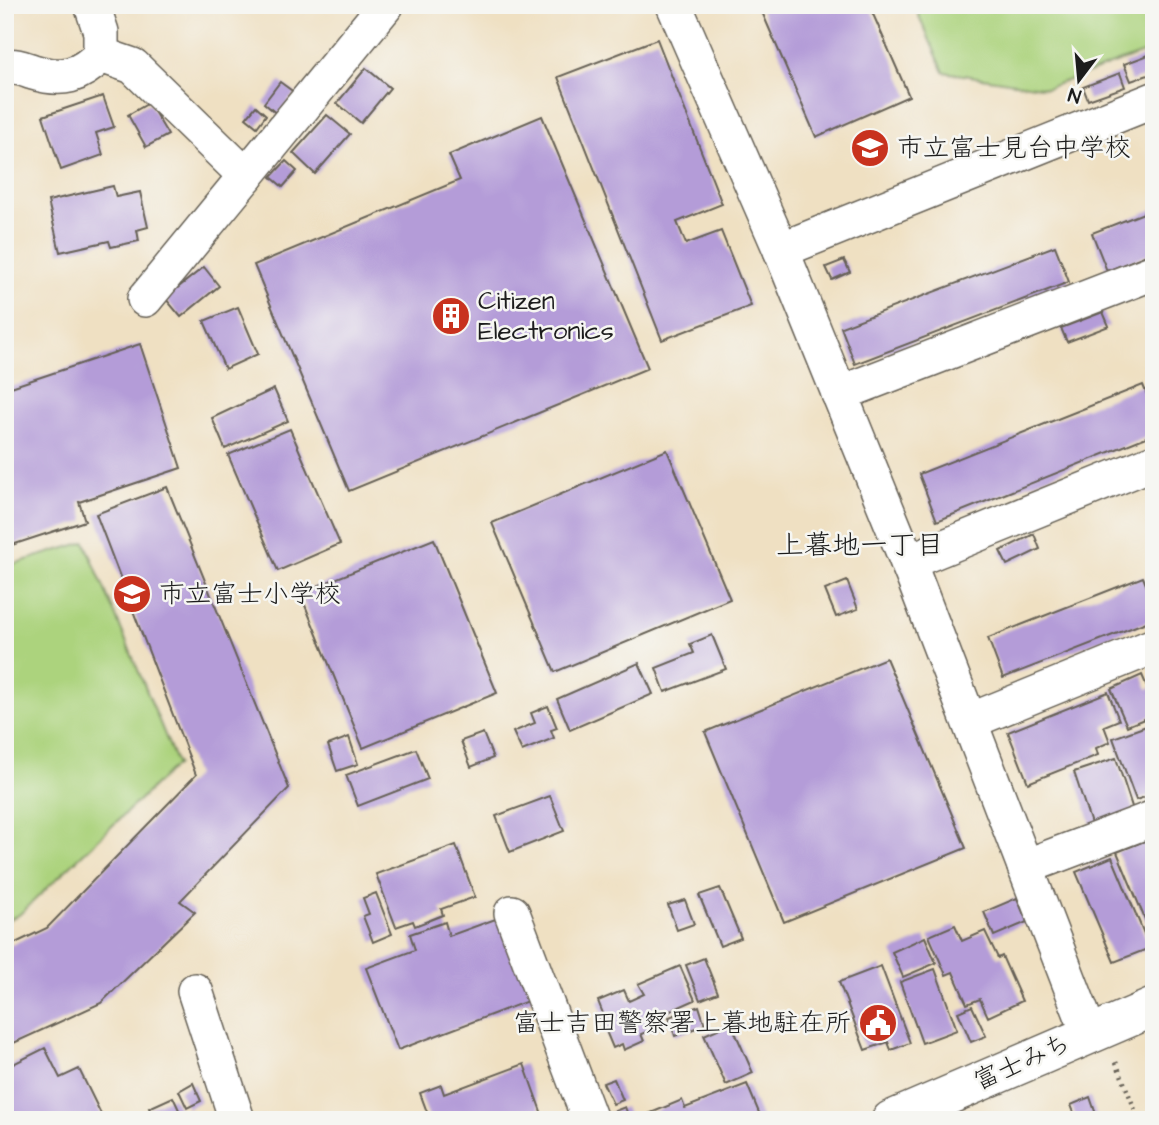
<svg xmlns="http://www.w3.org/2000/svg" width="1159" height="1125" viewBox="0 0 1159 1125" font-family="'Architects Daughter','Klee One',sans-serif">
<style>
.green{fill:#acd37d;stroke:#64784c;stroke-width:2}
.building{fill:#b49cd8}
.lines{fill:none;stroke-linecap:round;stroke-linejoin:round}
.minor-casing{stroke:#666156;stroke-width:38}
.highway-casing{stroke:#666156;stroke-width:41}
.path{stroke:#666156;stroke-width:4.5;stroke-dasharray:2 5;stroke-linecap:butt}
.minor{stroke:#fff;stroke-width:35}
.highway{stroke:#fff;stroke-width:38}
.labels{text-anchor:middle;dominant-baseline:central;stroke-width:5;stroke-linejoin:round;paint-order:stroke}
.poi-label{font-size:26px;fill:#1c1c1c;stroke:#f6f6f2;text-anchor:start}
.street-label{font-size:26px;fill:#1c1c1c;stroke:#f6f6f2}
.neighbourhood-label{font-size:28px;fill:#1c1c1c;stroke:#f6f6f2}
</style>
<rect width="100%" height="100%" fill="#f6f6f2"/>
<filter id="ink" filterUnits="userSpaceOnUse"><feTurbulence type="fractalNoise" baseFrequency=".0143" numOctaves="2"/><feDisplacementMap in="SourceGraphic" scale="14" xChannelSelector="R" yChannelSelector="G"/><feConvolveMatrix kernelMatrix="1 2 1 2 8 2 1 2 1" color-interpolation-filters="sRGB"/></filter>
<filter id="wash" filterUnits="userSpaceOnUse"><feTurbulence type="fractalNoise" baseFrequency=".00686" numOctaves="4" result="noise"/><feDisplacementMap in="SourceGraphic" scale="28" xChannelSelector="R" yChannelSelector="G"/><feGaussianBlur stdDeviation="1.57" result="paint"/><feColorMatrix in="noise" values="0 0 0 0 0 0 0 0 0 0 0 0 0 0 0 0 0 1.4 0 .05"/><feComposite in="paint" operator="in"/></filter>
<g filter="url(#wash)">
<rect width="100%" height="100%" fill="#efe0c2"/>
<g class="green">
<polygon points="914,5 1154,5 1154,49 1047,88 944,72"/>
<polygon points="85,542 177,764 19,915 5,921 5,554 10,565"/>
</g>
<g id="blocks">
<g class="building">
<polygon points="759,5 869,5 909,96 816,137"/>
<polygon points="657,39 722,204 677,222 686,244 721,231 751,306 662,340 558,77"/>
<polygon points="1154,53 1154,73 1131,81 1124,64"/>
<polygon points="366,68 390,88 361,123 337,103"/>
<polygon points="1120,73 1125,87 1088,100 1083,87"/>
<polygon points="280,82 295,93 278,115 264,103"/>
<polygon points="103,96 114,127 96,133 103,155 61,170 43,116"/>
<polygon points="149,103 168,135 146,147 128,115"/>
<polygon points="256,106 266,115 257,127 246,118"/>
<polygon points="327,115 350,134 315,174 293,153"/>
<polygon points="542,116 648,368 349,491 254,265 460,180 449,155"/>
<polygon points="286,161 297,171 283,187 271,177"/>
<polygon points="113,186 116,197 140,192 148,227 137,230 139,241 111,247 109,241 60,252 48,201"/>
<polygon points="1154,209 1154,252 1107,271 1092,233"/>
<polygon points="1055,246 1069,282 855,364 841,327"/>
<polygon points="844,260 850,272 832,280 826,267"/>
<polygon points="204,267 219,286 181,317 165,298"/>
<polygon points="238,307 258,354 225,369 204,321"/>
<polygon points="1103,312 1109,326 1067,342 1061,328"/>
<polygon points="140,344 181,468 79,502 85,521 12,545 5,526 5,389"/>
<polygon points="1143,385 1154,412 1154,434 937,521 919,474"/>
<polygon points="274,389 288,421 225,449 212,418"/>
<polygon points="290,429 340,544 278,571 228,455"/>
<polygon points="667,450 730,599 555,672 492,523"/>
<polygon points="167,487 289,788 180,901 195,912 101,1003 5,1047 5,948 47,928 196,775 96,514"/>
<polygon points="1034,534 1040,549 1007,565 1000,551"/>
<polygon points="434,539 497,693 363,748 300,593"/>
<polygon points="1143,577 1154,604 1154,619 1003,678 988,638"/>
<polygon points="847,581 858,609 836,617 825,590"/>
<polygon points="712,635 726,669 665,692 656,668 694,653 690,644"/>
<polygon points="886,658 966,848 784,922 705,732"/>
<polygon points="639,663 653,694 570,730 557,699"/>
<polygon points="1142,675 1148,689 1154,686 1154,715 1127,726 1111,689"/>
<polygon points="1108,692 1119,720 1104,726 1110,742 1096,748 1098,755 1028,783 1008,732"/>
<polygon points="548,706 557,728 551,730 554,738 522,751 513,732 535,723 531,713"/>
<polygon points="1152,724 1154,794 1136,800 1113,738"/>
<polygon points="483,733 493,758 471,767 461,741"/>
<polygon points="349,737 358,764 337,771 328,745"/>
<polygon points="416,749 428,779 358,806 346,775"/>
<polygon points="1116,758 1134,813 1093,830 1074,772"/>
<polygon points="550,796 564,831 510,852 496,816"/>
<polygon points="1147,840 1154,857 1154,927 1149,929 1117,852"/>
<polygon points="456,845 475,897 441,909 443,915 415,926 413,921 396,927 376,874"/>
<polygon points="1112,857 1150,948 1114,962 1076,872"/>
<polygon points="720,888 741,938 720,946 699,895"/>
<polygon points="376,893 392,934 373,942 363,916 369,914 363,898"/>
<polygon points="1017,898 1027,922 994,936 984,912"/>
<polygon points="685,900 694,924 677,930 668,905"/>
<polygon points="501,917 533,999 398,1050 366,968 415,950 410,934 445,922 449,936"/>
<polygon points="955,925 962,941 985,931 998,958 1002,956 1022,1001 988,1017 980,999 967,1004 953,972 946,975 929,936"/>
<polygon points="925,937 936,963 903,977 892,952"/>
<polygon points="704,958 718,993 700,1000 686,965"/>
<polygon points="680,966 695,1000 661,1015 665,1025 641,1034 644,1041 624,1050 622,1044 613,1048 600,1017 604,1016 598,1001 624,990 629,1001 644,994 638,984"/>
<polygon points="881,966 910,1043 891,1050 888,1042 865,1050 839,982"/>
<polygon points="935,969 957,1030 922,1043 900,982"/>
<polygon points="699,1006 705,1025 675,1036 669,1017"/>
<polygon points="972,1006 986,1036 971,1042 958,1012"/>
<polygon points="731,1023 753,1073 726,1085 704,1035"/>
<polygon points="45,1048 60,1078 79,1069 104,1120 5,1120 5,1068"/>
<polygon points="524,1064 544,1120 430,1120 420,1093 441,1085 444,1094"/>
<polygon points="614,1079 623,1100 613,1104 603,1083"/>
<polygon points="193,1083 201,1101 187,1108 179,1091"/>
<polygon points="747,1084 762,1120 634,1120 682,1100 685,1108"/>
<polygon points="173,1097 180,1112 163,1120 155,1120 149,1108"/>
<polygon points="1090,1097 1098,1120 1077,1120 1071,1105"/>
<polygon points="625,1107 630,1120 609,1120 607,1114"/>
</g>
</g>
</g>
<g filter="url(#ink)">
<use href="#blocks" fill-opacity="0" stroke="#666156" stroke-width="2"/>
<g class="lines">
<defs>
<g id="minor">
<polyline points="674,5 781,250 913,575 1089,1033"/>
<polyline points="101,55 133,66 246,176"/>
<path d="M5 67C16 65 24 69 33 72 63 81 80 76 101 55V32L92 5"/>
<polyline points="781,250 1154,100"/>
<polyline points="145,299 386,5"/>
<polyline points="839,394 1154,272"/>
<polyline points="908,562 1154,462"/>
<polyline points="970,721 1154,646"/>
<polyline points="1025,867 1154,818"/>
<polyline points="512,913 590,1120"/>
<polyline points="195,991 237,1120"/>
</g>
<polyline id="highway" points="891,1120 1154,1007"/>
</defs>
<use href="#minor" class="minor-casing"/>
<use href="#highway" class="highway-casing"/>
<polyline class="path" points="1116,1062 1139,1120"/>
<use href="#minor" class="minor"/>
<use href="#highway" class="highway"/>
</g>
</g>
<defs>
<symbol id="school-disc" viewBox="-11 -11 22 22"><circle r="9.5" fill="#c8321e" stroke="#f6f6f2"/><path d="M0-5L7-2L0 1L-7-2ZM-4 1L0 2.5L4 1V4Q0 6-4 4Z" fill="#fff"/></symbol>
<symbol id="building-disc" viewBox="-11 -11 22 22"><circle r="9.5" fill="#c8321e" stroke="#f6f6f2"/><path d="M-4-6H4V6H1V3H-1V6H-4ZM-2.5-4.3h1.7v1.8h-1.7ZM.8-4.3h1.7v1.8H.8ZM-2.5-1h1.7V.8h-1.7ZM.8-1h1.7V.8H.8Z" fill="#fff"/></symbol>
<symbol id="civic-disc" viewBox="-11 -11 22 22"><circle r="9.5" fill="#c8321e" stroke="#f6f6f2"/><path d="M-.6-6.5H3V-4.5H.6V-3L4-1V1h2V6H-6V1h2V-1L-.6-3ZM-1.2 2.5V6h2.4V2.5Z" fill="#fff"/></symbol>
</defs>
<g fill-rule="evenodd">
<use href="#school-disc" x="848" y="126" width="44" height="44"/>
<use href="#building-disc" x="429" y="294" width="44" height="44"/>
<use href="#school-disc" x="110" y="572" width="44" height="44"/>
<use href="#civic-disc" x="856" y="1001" width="44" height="44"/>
</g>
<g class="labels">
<g class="poi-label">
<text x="897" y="148">市立富士見台中学校</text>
<text x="478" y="301">Citizen<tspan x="478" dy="30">Electronics</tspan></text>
<text x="159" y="594">市立富士小学校</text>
<text x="851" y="1023" text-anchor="end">富士吉田警察署上暮地駐在所</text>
</g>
<g class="street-label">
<text transform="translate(1022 1062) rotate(-24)">富士みち</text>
</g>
<g class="neighbourhood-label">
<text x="860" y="545">上暮地一丁目</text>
</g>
</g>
<rect width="1159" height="1125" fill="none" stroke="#f6f6f2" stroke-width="28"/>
<g transform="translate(1079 80) rotate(196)" stroke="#f6f6f2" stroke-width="5" paint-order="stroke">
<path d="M0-5L12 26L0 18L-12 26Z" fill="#1c1c1c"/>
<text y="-10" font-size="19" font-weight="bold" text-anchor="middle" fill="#1c1c1c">N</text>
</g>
</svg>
